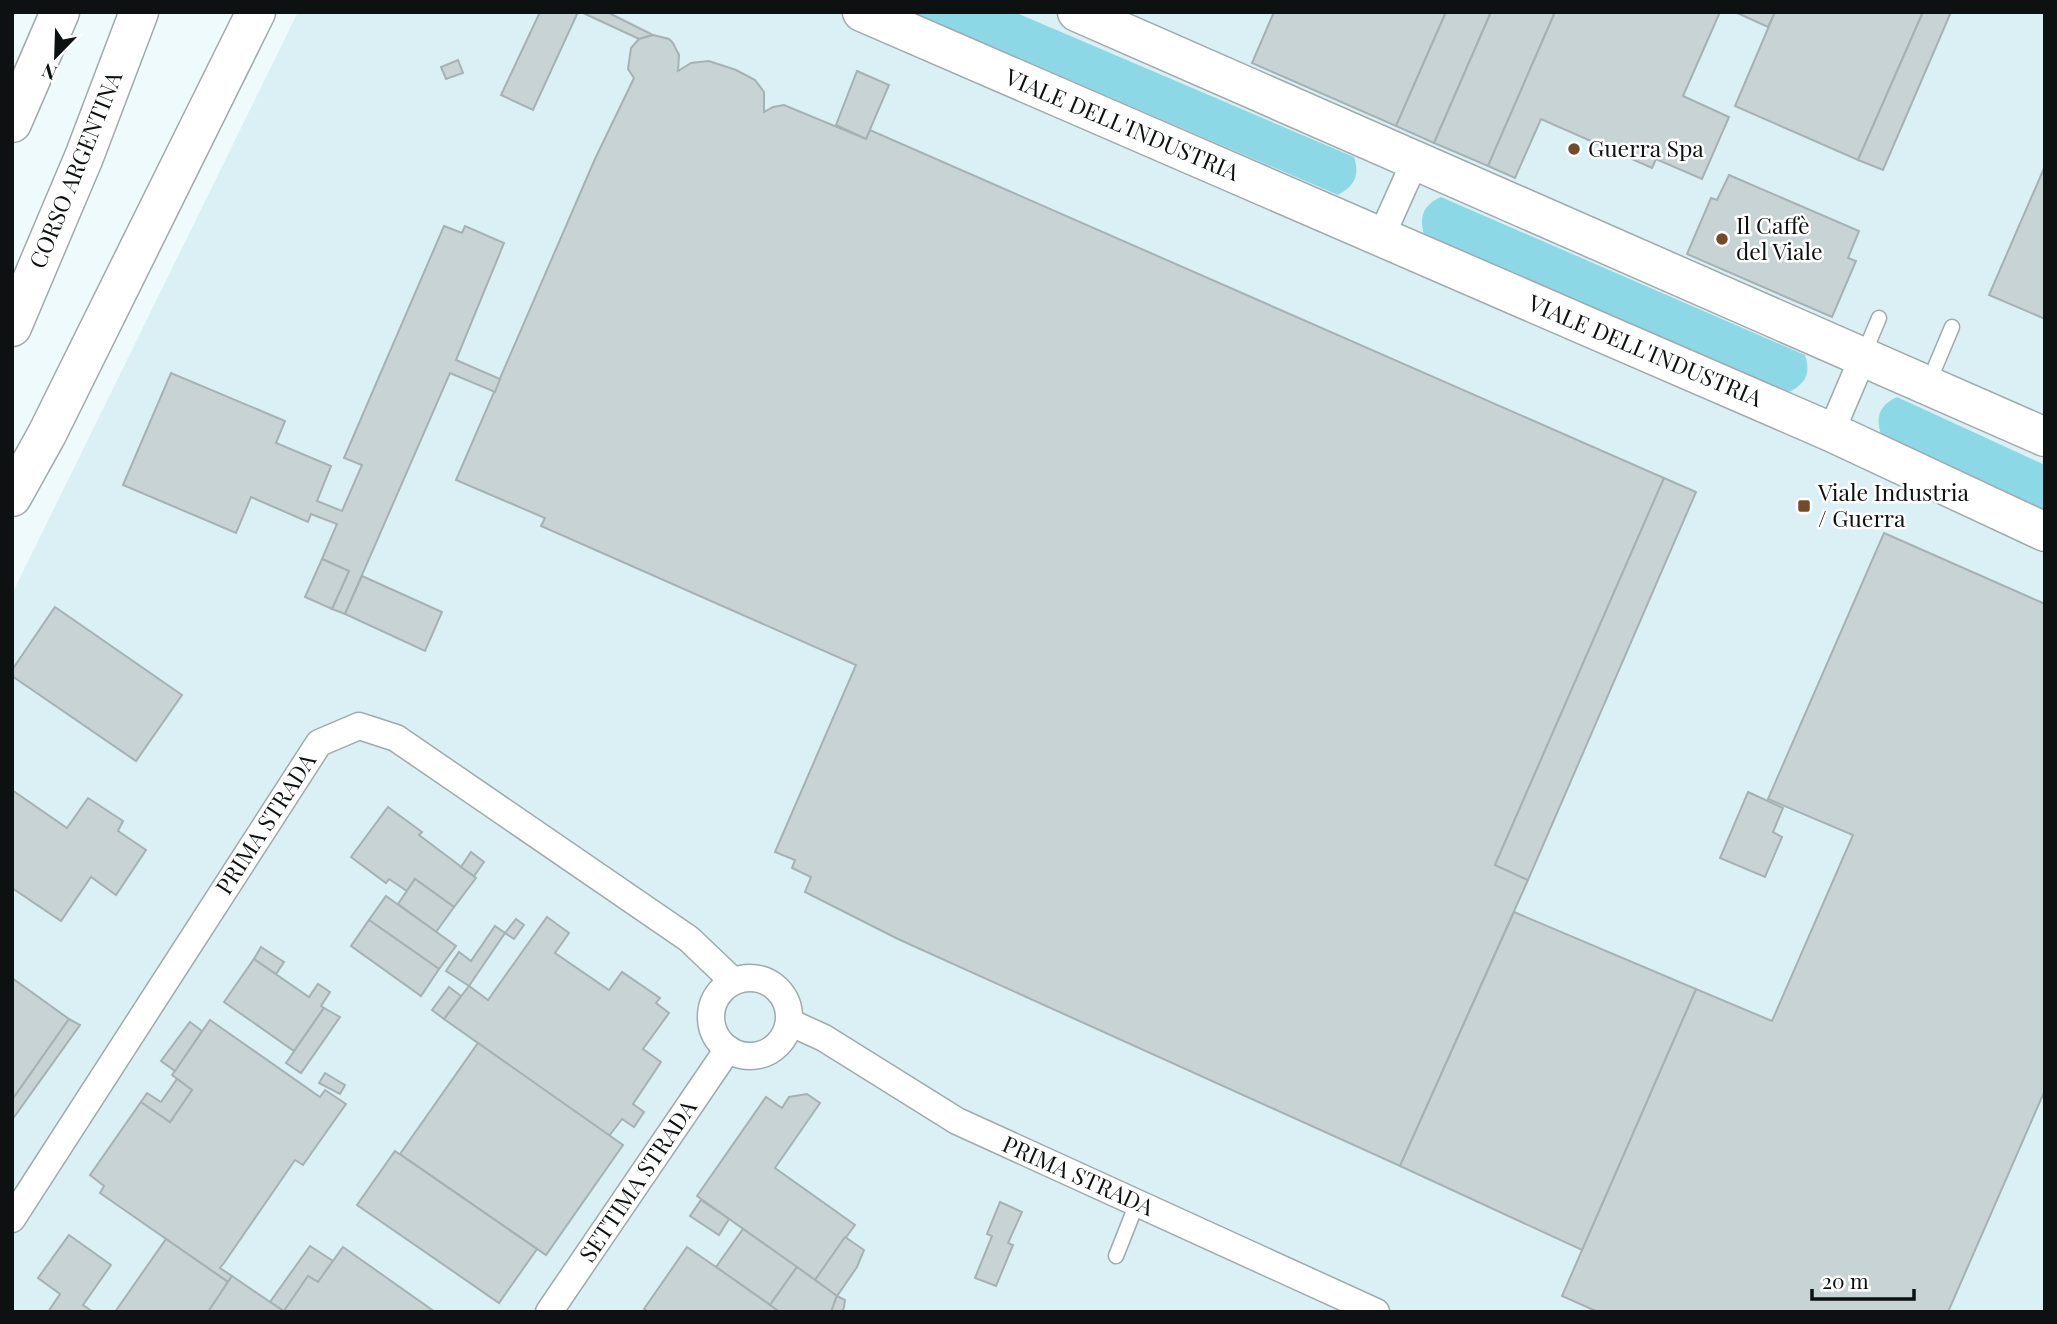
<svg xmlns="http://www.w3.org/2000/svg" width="2057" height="1324" font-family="'Playfair Display',serif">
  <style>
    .built { fill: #dbf0f4 }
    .green { fill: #8cd8e7 }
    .building { fill: #c8d3d5; stroke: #a6b1b3; stroke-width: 2 }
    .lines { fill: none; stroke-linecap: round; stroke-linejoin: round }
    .lane-casing { stroke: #a0aaac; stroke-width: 17 }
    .street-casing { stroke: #a0aaac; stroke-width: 29 }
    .secondary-casing { stroke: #a0aaac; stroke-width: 41 }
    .highway-casing { stroke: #a0aaac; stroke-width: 41 }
    .lane { stroke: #fff; stroke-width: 14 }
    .street { stroke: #fff; stroke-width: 26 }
    .secondary { stroke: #fff; stroke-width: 38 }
    .highway { stroke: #fff; stroke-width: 38 }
    .poi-dot { fill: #724c29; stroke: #fff; stroke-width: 2.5 }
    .labels { text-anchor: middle; stroke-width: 5; stroke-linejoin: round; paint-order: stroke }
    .street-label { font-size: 23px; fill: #0d1112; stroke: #fff }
    .poi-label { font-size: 23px; fill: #0d1112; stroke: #fff; text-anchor: start }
  </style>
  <rect width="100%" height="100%" fill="#effafc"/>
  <!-- built -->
  <path class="built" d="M298,12H2045V1312H12V594Z"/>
  <!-- green -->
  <g class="green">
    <path d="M911,12H1014L1354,157C1360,175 1355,186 1338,195Z"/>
    <path d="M1441,197L1805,355C1811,373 1806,384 1789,392L1424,235C1419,216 1423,205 1441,197Z"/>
    <path d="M1897,397L2045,465V511L1881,434C1875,416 1880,405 1897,397Z"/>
  </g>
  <!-- building -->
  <g class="building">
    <path d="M540,12H578L533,110L501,95Z"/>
    <path d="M581,12H607L653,35L639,39Z"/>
    <path d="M1274,12H1446L1396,126L1252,63Z"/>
    <path d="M1446,12H1491L1434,143L1396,126Z"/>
    <path d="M1491,12H1555L1488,166L1434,143Z"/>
    <path d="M1555,12H1720L1683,96L1729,117L1702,179L1656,159L1652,168L1541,119L1515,178L1488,166Z"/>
    <path d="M1735,12H1775L1768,27Z"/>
    <path d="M1775,12H1923L1858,160L1735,106Z"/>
    <path d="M1923,12H1951L1883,170L1858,160Z"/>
    <path d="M653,35L669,39L673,43L679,55L678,71L691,63L709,61L736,70L755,80L764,92V112L773,107L784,105L866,139L870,130L1664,478L1495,865L1528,880L1400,1166L898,939L805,892L811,877L792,868L795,860L775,852L856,665L541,526L545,518L456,480L595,159L634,78L628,69L631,48L639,39Z"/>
    <path d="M458,60L463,73L446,79L441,67Z"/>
    <path d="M857,71L889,85L866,139L836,125Z"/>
    <path d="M2045,166V319L1989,295Z"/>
    <path d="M1729,175L1859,231L1848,258L1856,261L1832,317L1687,254L1711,198L1717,200Z"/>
    <path d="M444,226L462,233L465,226L504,243L456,360L500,379L495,392L450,373L345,614L332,609L349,571L322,559L337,524L311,514L308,522L251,497L236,533L123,485L171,373L285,421L276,443L331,466L317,501L342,511L362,465L344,458Z"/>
    <path d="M1664,478L1696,492L1528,880L1495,865Z"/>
    <path d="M1884,533L2045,604V1090L1948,1312H1598L1562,1296L1696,989L1772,1021L1853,835L1768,799Z"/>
    <path d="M322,559L349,571L332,609L305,597Z"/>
    <path d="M362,576L442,612L425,651L345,614Z"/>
    <path d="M55,607L182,695L136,761L12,676V670Z"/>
    <path d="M12,790L67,828L88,798L123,821L118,831L146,850L116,895L91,877L61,921L12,888Z"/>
    <path d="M1748,792L1783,808L1773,832L1782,837L1765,877L1720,858Z"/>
    <path d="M388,807L422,832L419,835L476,878L454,907L415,879L407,891L389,879L386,883L351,857Z"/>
    <path d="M471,852L484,862L474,876L461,867Z"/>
    <path d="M415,879L454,907L436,932L398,904Z"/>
    <path d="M386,896L456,946L439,969L369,920Z"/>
    <path d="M1514,912L1696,989L1582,1250L1400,1166Z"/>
    <path d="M547,917L569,933L555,953L609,990L622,972L660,998L656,1003L669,1013L643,1049L661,1062L633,1104L644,1112L634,1127L622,1119L609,1136L444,1019L469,986L488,1000Z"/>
    <path d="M516,919L524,925L514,939L505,933Z"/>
    <path d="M369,920L439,969L421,996L351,946Z"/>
    <path d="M495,926L505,933L469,986L446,971L459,952L471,961Z"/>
    <path d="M261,947L284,962L276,974L254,959Z"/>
    <path d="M254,959L309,997L318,984L330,992L321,1006L324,1008L294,1051L224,1002Z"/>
    <path d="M12,978L69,1019L12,1100Z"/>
    <path d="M449,987L461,996L444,1019L432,1010Z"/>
    <path d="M324,1008L340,1017L301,1073L286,1063Z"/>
    <path d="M69,1019L80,1025L12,1120V1100Z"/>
    <path d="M210,1020L320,1097L325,1090L346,1104L303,1165L295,1160L224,1263L220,1268L232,1276L228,1282L100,1193L104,1186L90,1175L141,1102L170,1122L192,1090L172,1075Z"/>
    <path d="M190,1022L202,1031L175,1071L161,1061Z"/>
    <path d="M478,1043L623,1145L546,1255L400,1154Z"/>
    <path d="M325,1073L345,1085L340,1094L319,1083Z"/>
    <path d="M177,1079L192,1090L170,1122L141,1102L147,1093L161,1102Z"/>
    <path d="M807,1094L820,1103L775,1168L855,1225L815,1280L697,1196L766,1097L782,1108L789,1097Z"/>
    <path d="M395,1151L537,1249L499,1303L357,1205Z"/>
    <path d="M701,1200L729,1219L719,1235L690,1216Z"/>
    <path d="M1000,1202L1022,1212L1008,1243L1013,1245L996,1286L975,1278L992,1236L987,1234Z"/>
    <path d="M743,1229L797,1267L770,1305L716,1267Z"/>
    <path d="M69,1235L111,1265L83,1305L93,1312H48L60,1294L38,1278Z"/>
    <path d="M845,1237L864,1250L857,1267L837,1296L815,1280Z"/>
    <path d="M166,1239L228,1282L208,1312H115Z"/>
    <path d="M310,1246L333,1261L318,1282L308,1276L284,1311L270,1302Z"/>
    <path d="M343,1247L435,1312L284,1311L308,1276L318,1282Z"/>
    <path d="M687,1247L716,1267L780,1312H649L644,1309Z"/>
    <path d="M797,1267L837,1296L831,1312H780L770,1305Z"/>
    <path d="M232,1276L270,1302L285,1312H208Z"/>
    <path d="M837,1296L845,1300L844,1307L842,1312H831Z"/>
  </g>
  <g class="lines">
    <!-- lane casing -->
    <g class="lane-casing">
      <g id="lane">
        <path d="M1863,356L1879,318"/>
        <path d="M1928,384L1952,327"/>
        <path d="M1116,1256L1137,1203"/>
      </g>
    </g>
    <!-- street casing -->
    <g class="street-casing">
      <g id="street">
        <path d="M1381,237L1415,161"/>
        <path d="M1831,432L1863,357"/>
        <circle cx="750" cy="1017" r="39"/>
        <path d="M789,1022L824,1038L957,1121L1376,1312"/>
        <path d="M12,1219L319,743L359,726L396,738L689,939L733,981"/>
        <path d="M549,1312L728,1049"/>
      </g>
    </g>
    <!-- secondary casing -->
    <g class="secondary-casing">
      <g id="secondary">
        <path d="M862,12L1831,432L2045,532"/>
        <path d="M1077,12L2045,437"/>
      </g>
    </g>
    <!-- highway casing -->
    <g class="highway-casing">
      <g id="highway">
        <path d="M12,123L60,12"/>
        <path d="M12,327L84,157L139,12"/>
        <path d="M12,497L47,434L256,12"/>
      </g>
    </g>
    <!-- lane -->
    <use href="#lane" class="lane"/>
    <!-- street -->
    <use href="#street" class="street"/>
    <!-- secondary -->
    <use href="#secondary" class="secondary"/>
    <!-- highway -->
    <use href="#highway" class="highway"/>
  </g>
  <!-- markers -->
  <g class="poi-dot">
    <circle cx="1574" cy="149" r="7"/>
    <circle cx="1722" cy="239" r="7"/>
    <rect x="1797" y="499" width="14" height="14" rx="3.5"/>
  </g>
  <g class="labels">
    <!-- street labels -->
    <g class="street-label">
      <text transform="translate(1122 125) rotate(23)" y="8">VIALE DELL'INDUSTRIA</text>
      <text transform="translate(76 170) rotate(-68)" y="8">CORSO ARGENTINA</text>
      <text transform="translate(1645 351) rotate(23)" y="8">VIALE DELL'INDUSTRIA</text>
      <text transform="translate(266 824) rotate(-57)" y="8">PRIMA STRADA</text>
      <text transform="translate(1078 1176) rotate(24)" y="8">PRIMA STRADA</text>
      <text transform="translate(638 1181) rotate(-56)" y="8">SETTIMA STRADA</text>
    </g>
    <!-- poi labels -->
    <g class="poi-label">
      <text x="1588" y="157">Guerra Spa</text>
      <text x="1736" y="234">Il Caffè<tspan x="1736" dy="26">del Viale</tspan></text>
      <text x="1818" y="501">Viale Industria<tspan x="1818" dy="26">/ Guerra</tspan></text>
    </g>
  </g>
  <!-- border -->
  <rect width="2057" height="1324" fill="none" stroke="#0d1112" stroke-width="28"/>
  <!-- north arrow -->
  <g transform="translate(56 56) rotate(203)" stroke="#ffffff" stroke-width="5" paint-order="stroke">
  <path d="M0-5L12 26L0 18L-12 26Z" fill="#0d1112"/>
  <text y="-10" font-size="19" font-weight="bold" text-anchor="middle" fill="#0d1112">N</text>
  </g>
  <!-- scale -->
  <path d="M1812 1289v10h102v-10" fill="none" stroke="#0d1112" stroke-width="3.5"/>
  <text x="1822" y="1289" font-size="21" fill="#0d1112" stroke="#ffffff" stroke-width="5" paint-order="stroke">20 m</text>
</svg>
